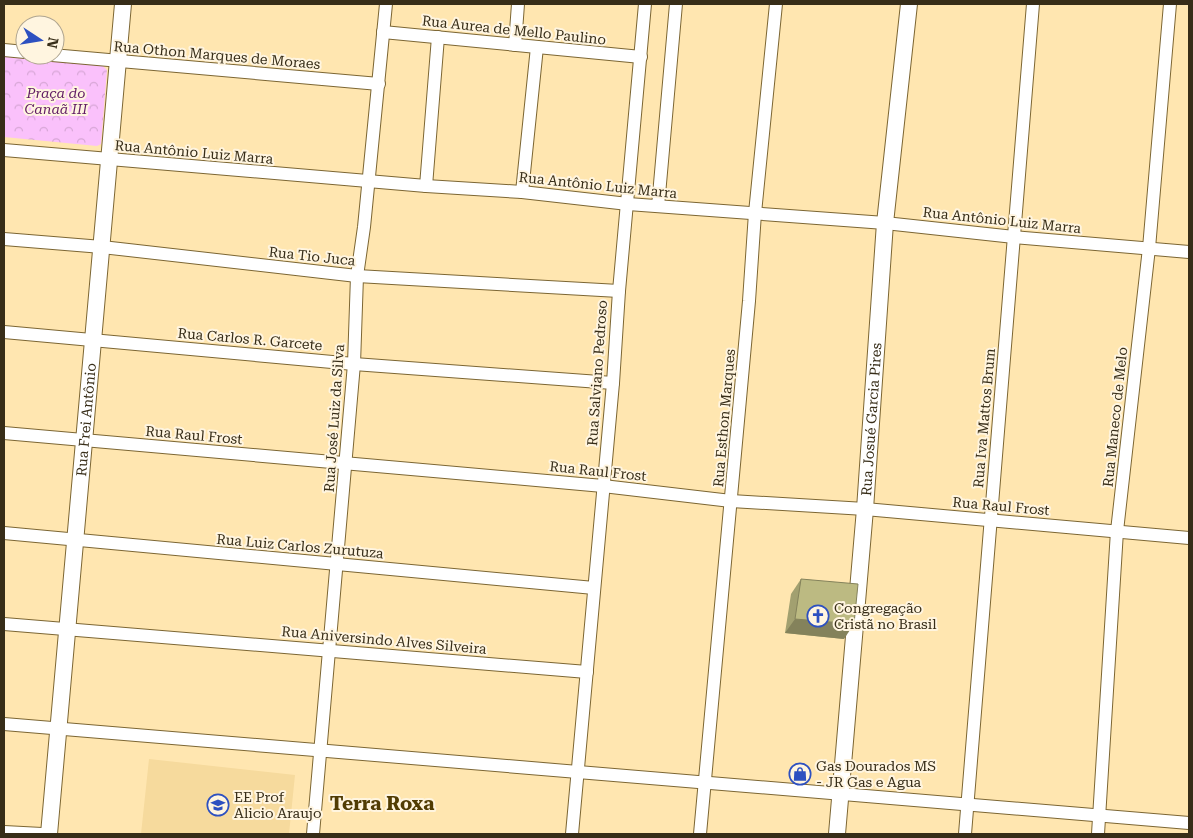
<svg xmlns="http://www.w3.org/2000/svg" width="1193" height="838" font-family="'Roboto Serif',serif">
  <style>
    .built { fill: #f6da9d }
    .forest { fill: url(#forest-crowns) }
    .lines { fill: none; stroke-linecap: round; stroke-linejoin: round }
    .minor-casing { stroke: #7c6633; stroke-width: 14 }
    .tertiary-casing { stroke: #7c6633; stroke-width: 18 }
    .minor { stroke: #fff; stroke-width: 12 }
    .tertiary { stroke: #fff; stroke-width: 16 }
    .wall { fill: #a2a070 }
    .shaded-wall { fill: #84825b }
    .building { fill: #bcba82; stroke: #84825b }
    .labels { text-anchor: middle; stroke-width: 4; stroke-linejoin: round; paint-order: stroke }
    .street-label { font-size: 14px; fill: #372d18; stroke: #fff5e0 }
    .park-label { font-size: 14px; font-style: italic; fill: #611b64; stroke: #fff5e0 }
    .poi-label { font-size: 14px; fill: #372d18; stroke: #fff5e0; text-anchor: start }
    .district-label { font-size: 19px; font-weight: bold; fill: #513c03; stroke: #fff5e0 }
  </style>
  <defs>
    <pattern id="forest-crowns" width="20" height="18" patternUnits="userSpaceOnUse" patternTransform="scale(1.25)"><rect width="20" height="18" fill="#fac1fb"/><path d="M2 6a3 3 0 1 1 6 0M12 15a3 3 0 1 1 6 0" fill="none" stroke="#d7a6d6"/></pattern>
  </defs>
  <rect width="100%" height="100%" fill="#ffe6b0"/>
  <!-- built -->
  <path class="built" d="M149,759L295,775L289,834H141Z"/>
  <!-- forest -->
  <path class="forest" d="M4,54L103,66L107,70L101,144L97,146L4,137Z"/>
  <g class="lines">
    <!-- minor casing -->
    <g class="minor-casing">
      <g id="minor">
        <path d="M383,32L641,57"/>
        <path d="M515,45L518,4"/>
        <path d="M4,50L25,52"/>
        <path d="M52,55L379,84"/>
        <path d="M4,150L426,186L522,192L628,204L885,223L1014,237L1189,252"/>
        <path d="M426,186L438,37"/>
        <path d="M522,192L537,47"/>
        <path d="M658,206L676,4"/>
        <path d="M4,239L102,247L357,276L619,291"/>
        <path d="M4,332L354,364L613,383"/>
        <path d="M4,433L603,486L731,501L865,509L1189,538"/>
        <path d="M4,533L594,588"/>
        <path d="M4,624L587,672"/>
        <path d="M4,724L1189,823"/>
        <path d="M4,832L42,834"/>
        <path d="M313,834L354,364L357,276L364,227L386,4"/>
        <path d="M572,834L613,383L619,291L645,4"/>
        <path d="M700,834L749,301L755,213L776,4"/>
        <path d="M965,834L1033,4"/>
        <path d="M1098,834L1117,531L1149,248L1170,4"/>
      </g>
    </g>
    <!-- tertiary casing -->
    <g class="tertiary-casing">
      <g id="tertiary">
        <path id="s1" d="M49,834L123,4"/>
        <path id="s2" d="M837,834L865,509L885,223L909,4"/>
      </g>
    </g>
    <!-- minor -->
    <use href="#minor" class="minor"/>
    <!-- tertiary -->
    <use href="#tertiary" class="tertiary"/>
  </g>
  <!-- wall -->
  <path class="wall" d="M801,579L844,639L785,633L791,594Z"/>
  <!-- shaded-wall -->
  <path class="shaded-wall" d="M795,619L854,624L844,639L785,633Z"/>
  <!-- building -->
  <path class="building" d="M801,579L858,584L854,624L795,619Z"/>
  <!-- icons -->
  <defs>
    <g id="church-ring" transform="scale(1.125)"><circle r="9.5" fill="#fff5e0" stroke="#2d50c0" stroke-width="1.5"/><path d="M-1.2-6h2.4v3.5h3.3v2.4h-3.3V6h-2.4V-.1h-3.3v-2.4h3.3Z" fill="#2d50c0"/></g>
    <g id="shop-ring" transform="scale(1.125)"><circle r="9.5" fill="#fff5e0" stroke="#2d50c0" stroke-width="1.5"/><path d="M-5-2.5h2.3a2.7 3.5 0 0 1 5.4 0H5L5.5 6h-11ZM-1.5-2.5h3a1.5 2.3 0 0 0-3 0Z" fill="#2d50c0"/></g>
    <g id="school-ring" transform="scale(1.125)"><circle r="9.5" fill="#fff5e0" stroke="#2d50c0" stroke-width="1.5"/><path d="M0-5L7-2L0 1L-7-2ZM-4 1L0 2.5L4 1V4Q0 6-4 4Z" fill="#2d50c0"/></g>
  </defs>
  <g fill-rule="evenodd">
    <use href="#church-ring" x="818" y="616"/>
    <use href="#shop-ring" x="800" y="774"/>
    <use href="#school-ring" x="218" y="805"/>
  </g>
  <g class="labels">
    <!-- street labels -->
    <g class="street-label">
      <text transform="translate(514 30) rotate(6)" y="5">Rua Aurea de Mello Paulino</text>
      <text transform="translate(217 55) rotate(5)" y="5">Rua Othon Marques de Moraes</text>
      <text transform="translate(194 152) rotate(5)" y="5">Rua Antônio Luiz Marra</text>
      <text transform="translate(598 185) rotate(6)" y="5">Rua Antônio Luiz Marra</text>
      <text transform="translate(1002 220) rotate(6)" y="5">Rua Antônio Luiz Marra</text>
      <text transform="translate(312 256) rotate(6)" y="5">Rua Tio Juca</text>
      <text transform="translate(250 339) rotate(5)" y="5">Rua Carlos R. Garcete</text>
      <text transform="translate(597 373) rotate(-86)" y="5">Rua Salviano Pedroso</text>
      <text transform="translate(1115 417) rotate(-84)" y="5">Rua Maneco de Melo</text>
      <text transform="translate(334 418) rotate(-86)" y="5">Rua José Luiz da Silva</text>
      <text transform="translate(724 418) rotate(-85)" y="5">Rua Esthon Marques</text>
      <text transform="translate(984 418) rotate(-85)" y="5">Rua Iva Mattos Brum</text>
      <text dy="5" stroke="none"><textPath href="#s1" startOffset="416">Rua Frei Antônio</textPath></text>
      <text dy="5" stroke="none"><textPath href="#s2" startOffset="416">Rua Josué Garcia Pires</textPath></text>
      <text transform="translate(194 435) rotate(5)" y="5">Rua Raul Frost</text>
      <text transform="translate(598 471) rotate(6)" y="5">Rua Raul Frost</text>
      <text transform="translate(1001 506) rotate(5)" y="5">Rua Raul Frost</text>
      <text transform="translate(300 546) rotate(5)" y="5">Rua Luiz Carlos Zurutuza</text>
      <text transform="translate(384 640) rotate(5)" y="5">Rua Aniversindo Alves Silveira</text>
    </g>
    <!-- park labels -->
    <g class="park-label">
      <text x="56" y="98">Praça do<tspan x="56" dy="16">Canaã III</tspan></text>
    </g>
    <!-- poi labels -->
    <g class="poi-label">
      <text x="834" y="613">Congregação<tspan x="834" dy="16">Cristã no Brasil</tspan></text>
      <text x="816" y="771">Gas Dourados MS<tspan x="816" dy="16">- JR Gas e Agua</tspan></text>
      <text x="234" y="802">EE Prof<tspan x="234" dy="16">Alicio Araujo</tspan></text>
    </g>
    <!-- district labels -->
    <g class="district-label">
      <text x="382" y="810">Terra Roxa</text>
    </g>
  </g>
  <!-- border -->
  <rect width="1193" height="838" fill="none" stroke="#372d18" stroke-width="10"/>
  <!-- north arrow -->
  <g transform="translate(40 40) rotate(102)"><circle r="24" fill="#fff5e0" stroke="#afa590"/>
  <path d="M0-4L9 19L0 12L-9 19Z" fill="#2d50c0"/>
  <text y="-8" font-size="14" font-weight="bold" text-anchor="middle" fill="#372d18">N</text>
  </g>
</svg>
